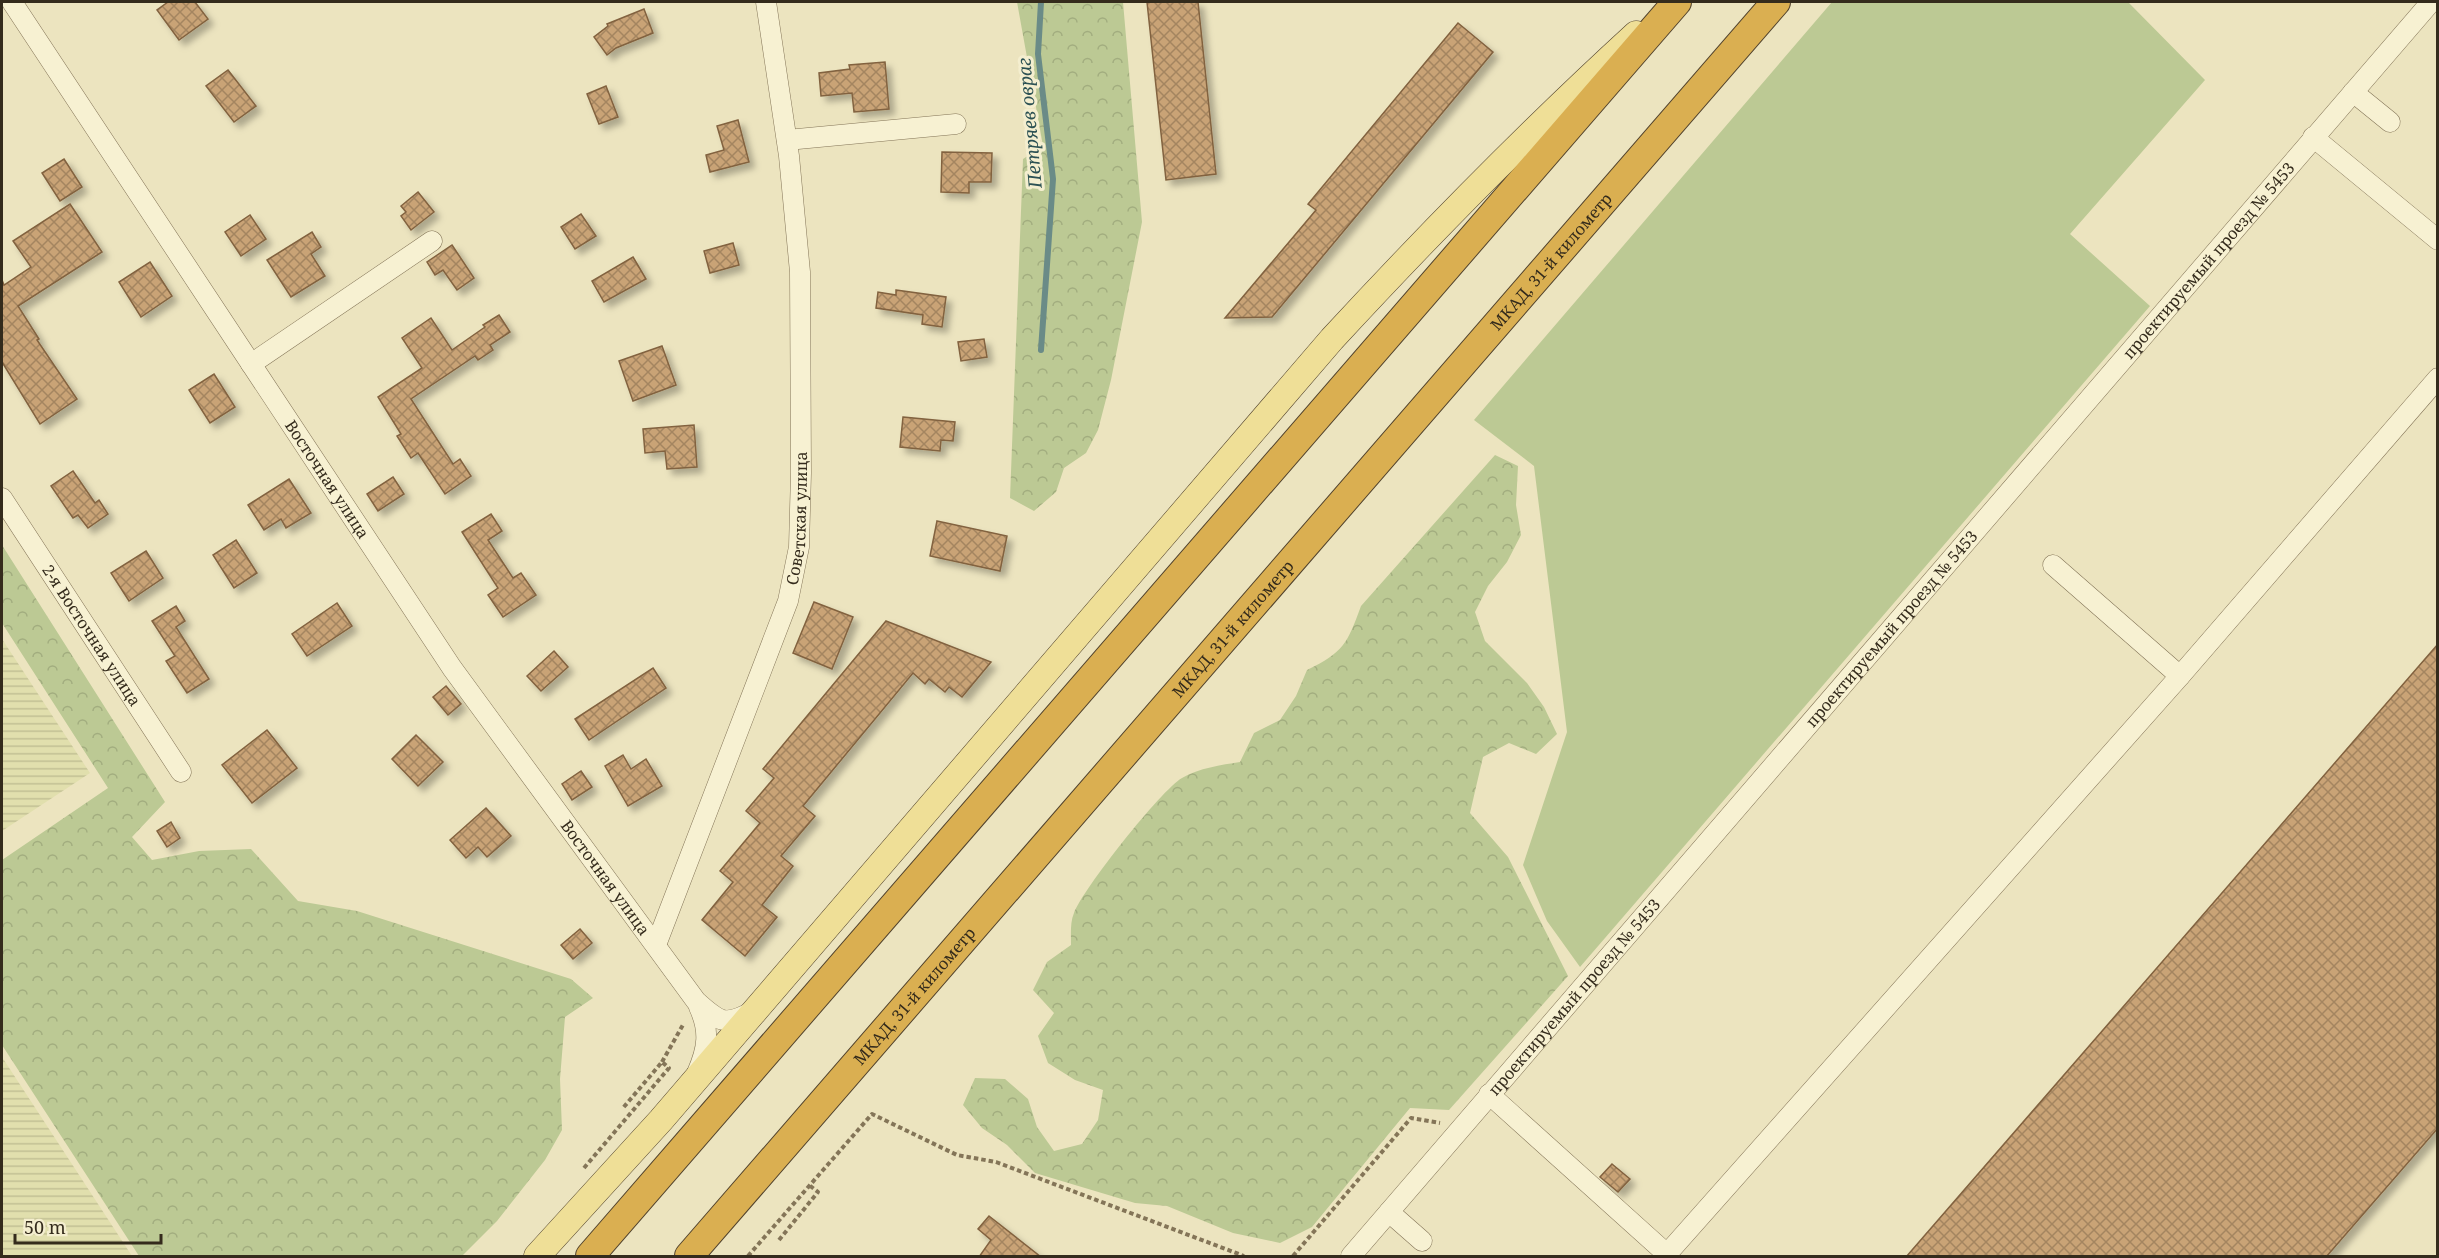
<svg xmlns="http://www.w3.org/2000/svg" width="2439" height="1258" font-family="'Noto Serif',serif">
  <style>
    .farmland { fill: url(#farmland-rules) }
    .grass { fill: #bcc994 }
    .forest { fill: url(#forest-crowns) }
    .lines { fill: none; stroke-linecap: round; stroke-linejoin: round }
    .stream { stroke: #6a8b87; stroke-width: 6 }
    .building { fill: url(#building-cross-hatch); stroke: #82623f; stroke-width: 1.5; filter: url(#shadow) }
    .minor-casing { stroke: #847558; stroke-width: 21 }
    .major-casing { stroke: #52432d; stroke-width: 27 }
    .highway-casing { stroke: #52432d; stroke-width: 30 }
    .path { stroke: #847558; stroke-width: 4; stroke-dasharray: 4.5 3; stroke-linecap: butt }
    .minor { stroke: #f7f1d2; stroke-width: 20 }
    .major { stroke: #efdf97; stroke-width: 26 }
    .highway { stroke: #daaf51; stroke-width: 28 }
    .labels { text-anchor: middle; stroke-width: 6; stroke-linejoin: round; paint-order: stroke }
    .street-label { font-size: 16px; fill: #342b1c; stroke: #f4eecf }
    .water-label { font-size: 18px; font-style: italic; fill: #2c5153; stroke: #f4eecf }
  </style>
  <defs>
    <pattern id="farmland-rules" width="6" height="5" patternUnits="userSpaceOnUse" patternTransform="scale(1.5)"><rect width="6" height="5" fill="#e1dfad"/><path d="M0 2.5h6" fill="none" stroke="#c2c094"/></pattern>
    <pattern id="forest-crowns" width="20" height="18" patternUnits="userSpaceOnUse" patternTransform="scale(1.5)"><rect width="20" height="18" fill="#bcc994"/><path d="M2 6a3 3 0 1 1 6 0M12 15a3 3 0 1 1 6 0" fill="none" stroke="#a2ad7f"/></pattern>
    <pattern id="building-cross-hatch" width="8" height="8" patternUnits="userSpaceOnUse" patternTransform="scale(1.5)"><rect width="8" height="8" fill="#c9a376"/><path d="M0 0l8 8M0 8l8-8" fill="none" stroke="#a48560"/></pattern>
    <filter id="shadow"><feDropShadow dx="5.5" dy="5.5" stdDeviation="3" flood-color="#0004"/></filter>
  </defs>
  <rect width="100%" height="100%" fill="#ece4bf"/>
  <!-- farmland -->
  <g class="farmland">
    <path d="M2,639L90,773L2,831Z"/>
    <path d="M2,1057L132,1256H2Z"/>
  </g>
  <!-- grass -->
  <path class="grass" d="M1832,2H2128L2205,80L2070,234L2150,306L1580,967L1547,921L1523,865L1567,732L1534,466L1474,420Z"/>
  <!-- forest -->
  <g class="forest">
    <path d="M1017,2H1123L1142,222L1111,380L1098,430L1086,453L1064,468L1056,492L1034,511L1010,498L1023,159L1043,146Z"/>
    <path d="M1495,455L1518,466L1516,505L1521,535L1507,562L1488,586L1475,612L1485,641L1527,683L1544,707L1557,734L1536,754L1509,743L1483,757L1470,813L1508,857L1568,976L1449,1110L1410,1108L1312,1227L1280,1243L1233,1233L1167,1206L1135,1203L1035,1173L1007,1145L982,1128L963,1105L975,1078L1005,1079L1028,1099L1037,1127L1054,1151L1082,1144L1098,1120L1103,1090L1075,1080L1048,1063L1038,1036L1054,1013L1033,990L1047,962L1071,945C1071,935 1070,922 1074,913C1083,889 1161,790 1182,778C1199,768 1221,765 1240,762L1254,733L1280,720L1296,696L1307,670C1344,652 1347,644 1361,606Z"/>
    <path d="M2,545L165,802L132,837L152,860L199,851L251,849L298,901L357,911L571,979L593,998L565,1017L560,1079L562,1130L545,1160L497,1221L462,1256H139L2,1045V860L108,788L2,623Z"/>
  </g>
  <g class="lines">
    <!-- stream -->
    <path class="stream" d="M1041,350L1053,179L1038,54L1041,2"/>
  </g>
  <!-- building -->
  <g class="building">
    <path d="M168,2H195L208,19L179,40L157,10Z"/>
    <path d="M1147,2H1198L1216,174L1166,180Z"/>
    <path d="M644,9L653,33L616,48L607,55L594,37L608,26L607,24Z"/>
    <path d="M1458,23L1493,52L1272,317L1225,318L1316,210L1308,204Z"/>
    <path d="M885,62L889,109L854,112L852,93L821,96L819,73L850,69L849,65Z"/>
    <path d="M228,70L256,106L234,122L206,86Z"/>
    <path d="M606,86L618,117L599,124L587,94Z"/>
    <path d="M738,120L749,162L710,172L706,155L724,150L717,126Z"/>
    <path d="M942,152L992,153L991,182H969V193L941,192Z"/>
    <path d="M64,159L82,187L60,201L42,173Z"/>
    <path d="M418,192L434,212L411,230L401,216L406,212L401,206Z"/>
    <path d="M70,204L102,252L18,306L39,339L37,340L77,399L40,424L2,362V280L4,285L31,267L13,241Z"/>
    <path d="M581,214L596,236L575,249L561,227Z"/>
    <path d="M250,215L266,239L241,256L225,232Z"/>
    <path d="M312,232L321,247L311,254L325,276L291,297L267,260Z"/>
    <path d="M733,243L739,265L710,273L704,251Z"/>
    <path d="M452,245L474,278L457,290L443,270L435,275L427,262Z"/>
    <path d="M633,257L646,279L604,302L592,281Z"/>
    <path d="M150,262L172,296L141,317L119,282Z"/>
    <path d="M896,290L946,297L942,327L922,324L923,315L876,308L878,292L896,295Z"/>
    <path d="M499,315L510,332L490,345L493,350L478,360L475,356L411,399L453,464L460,459L471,476L445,494L418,453L411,458L397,436L401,434L378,397L422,368L402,338L431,318L452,350L485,327L483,325Z"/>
    <path d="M984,339L987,357L961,361L958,342Z"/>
    <path d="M662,346L676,385L633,401L619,361Z"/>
    <path d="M214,374L235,407L210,423L189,390Z"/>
    <path d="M903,417L955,422L953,441L941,440L940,451L900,447Z"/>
    <path d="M694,425L697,467L667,469L665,451L645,453L643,429Z"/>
    <path d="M73,471L95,503L99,500L108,514L88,528L78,515L73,518L51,486Z"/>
    <path d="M393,477L404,494L378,511L367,494Z"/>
    <path d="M289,479L311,513L286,528L281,519L264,530L248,505Z"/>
    <path d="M491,514L502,531L488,540L513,578L521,573L536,595L503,617L488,595L498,588L462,532Z"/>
    <path d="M937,521L1007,536L1000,571L930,556Z"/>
    <path d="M236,540L257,573L234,588L213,555Z"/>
    <path d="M146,551L163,578L129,601L111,573Z"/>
    <path d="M814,602L853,617L832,669L793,653Z"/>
    <path d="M337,603L352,626L307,656L292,634Z"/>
    <path d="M176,606L185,621L176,627L209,679L187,693L166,661L175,656L152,621Z"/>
    <path d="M886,621L991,662L962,697L949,687L945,692L929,679L925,684L913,673L803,806L815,816L781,856L793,866L762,905L777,917L745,956L702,920L733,882L720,871L760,823L746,811L774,778L763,769Z"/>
    <path d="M2438,644V1128L2326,1257H1906Z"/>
    <path d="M554,651L568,667L541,691L527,676Z"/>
    <path d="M653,668L666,688L589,740L575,719Z"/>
    <path d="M446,686L461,704L448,715L433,697Z"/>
    <path d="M267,730L297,768L252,803L222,765Z"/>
    <path d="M416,735L443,762L418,786L392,759Z"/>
    <path d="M623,755L631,769L646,759L662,786L628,806L605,766Z"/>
    <path d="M581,771L592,787L572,800L562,784Z"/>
    <path d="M486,808L511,836L487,857L478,847L466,858L450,840Z"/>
    <path d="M171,822L180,838L167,847L157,831Z"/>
    <path d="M580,929L592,943L573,959L561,945Z"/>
    <path d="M1612,1164L1630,1179L1618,1192L1600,1177Z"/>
    <path d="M989,1216L1041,1257H979L991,1240L978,1229Z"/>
  </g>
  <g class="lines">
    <!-- minor casing -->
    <g class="minor-casing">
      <g id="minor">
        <path id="s1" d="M12,2L452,668L696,1001C719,1022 725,1027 753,1011"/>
        <path d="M2353,92L2390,122"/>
        <path d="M2313,137L2438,240"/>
        <path d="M787,140L956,124"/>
        <path d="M251,364L432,241"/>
        <path id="s2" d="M2,498L181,772"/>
        <path d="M2053,565L2180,676"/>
        <path id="s3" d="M656,945L788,601L799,547L801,473L800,272L789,156L766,2"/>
        <path d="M697,1073C708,1048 710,1031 699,1007"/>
        <path d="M1489,1094L1669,1256"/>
        <path d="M1389,1212L1422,1241"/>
        <path d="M1667,1254L2180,676L2438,378"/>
        <path id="s4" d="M1351,1256L2431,2"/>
      </g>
    </g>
    <!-- major casing -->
    <g class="major-casing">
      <path id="major" d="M537,1256L661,1120L1332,339C1430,233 1530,131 1636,34"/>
    </g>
    <!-- highway casing -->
    <g class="highway-casing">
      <g id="highway">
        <path d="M590,1256L1677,2"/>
        <path id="s5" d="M689,1256L1776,2"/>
      </g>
    </g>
    <!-- path -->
    <g class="path">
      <path d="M662,1062L684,1023"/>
      <path d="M584,1168L669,1068L662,1062L623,1108"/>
      <path d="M779,1240L818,1192L809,1185"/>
      <path d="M748,1256L872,1114L957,1155L996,1162L1244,1256"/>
      <path d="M1293,1256L1411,1118L1440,1123"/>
    </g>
    <!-- minor -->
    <use href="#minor" class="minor"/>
    <!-- major -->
    <use href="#major" class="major"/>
    <!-- highway -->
    <use href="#highway" class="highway"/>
  </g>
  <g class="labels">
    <!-- street labels -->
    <g class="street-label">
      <text dy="6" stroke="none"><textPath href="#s4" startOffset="1314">проектируемый проезд № 5453</textPath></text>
      <text dy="6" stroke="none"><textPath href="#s5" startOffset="1316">МКАД, 31-й километр</textPath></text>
      <text dy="6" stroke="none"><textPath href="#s1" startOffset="572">Восточная улица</textPath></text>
      <text dy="6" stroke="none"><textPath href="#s3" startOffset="452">Советская улица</textPath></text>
      <text dy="6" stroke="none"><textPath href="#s4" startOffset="828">проектируемый проезд № 5453</textPath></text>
      <text dy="6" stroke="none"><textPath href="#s5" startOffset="830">МКАД, 31-й километр</textPath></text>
      <text dy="6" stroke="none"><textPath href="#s2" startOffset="164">2-я Восточная улица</textPath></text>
      <text dy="6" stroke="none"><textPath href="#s1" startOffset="1058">Восточная улица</textPath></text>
      <text dy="6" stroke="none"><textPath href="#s5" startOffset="344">МКАД, 31-й километр</textPath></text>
      <text dy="6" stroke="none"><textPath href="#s4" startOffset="342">проектируемый проезд № 5453</textPath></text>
    </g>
    <!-- water labels -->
    <g class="water-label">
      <text transform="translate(1030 123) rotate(-95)" y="6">Петряев овраг</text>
    </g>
  </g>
  <!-- border -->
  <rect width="2439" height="1258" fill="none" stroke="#342b1c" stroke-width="6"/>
  <!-- scale -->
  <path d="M15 1234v9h146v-9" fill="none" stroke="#342b1c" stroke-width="3"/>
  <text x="24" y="1234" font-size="18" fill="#342b1c" stroke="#f4eecf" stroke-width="4.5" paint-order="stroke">50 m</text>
</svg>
